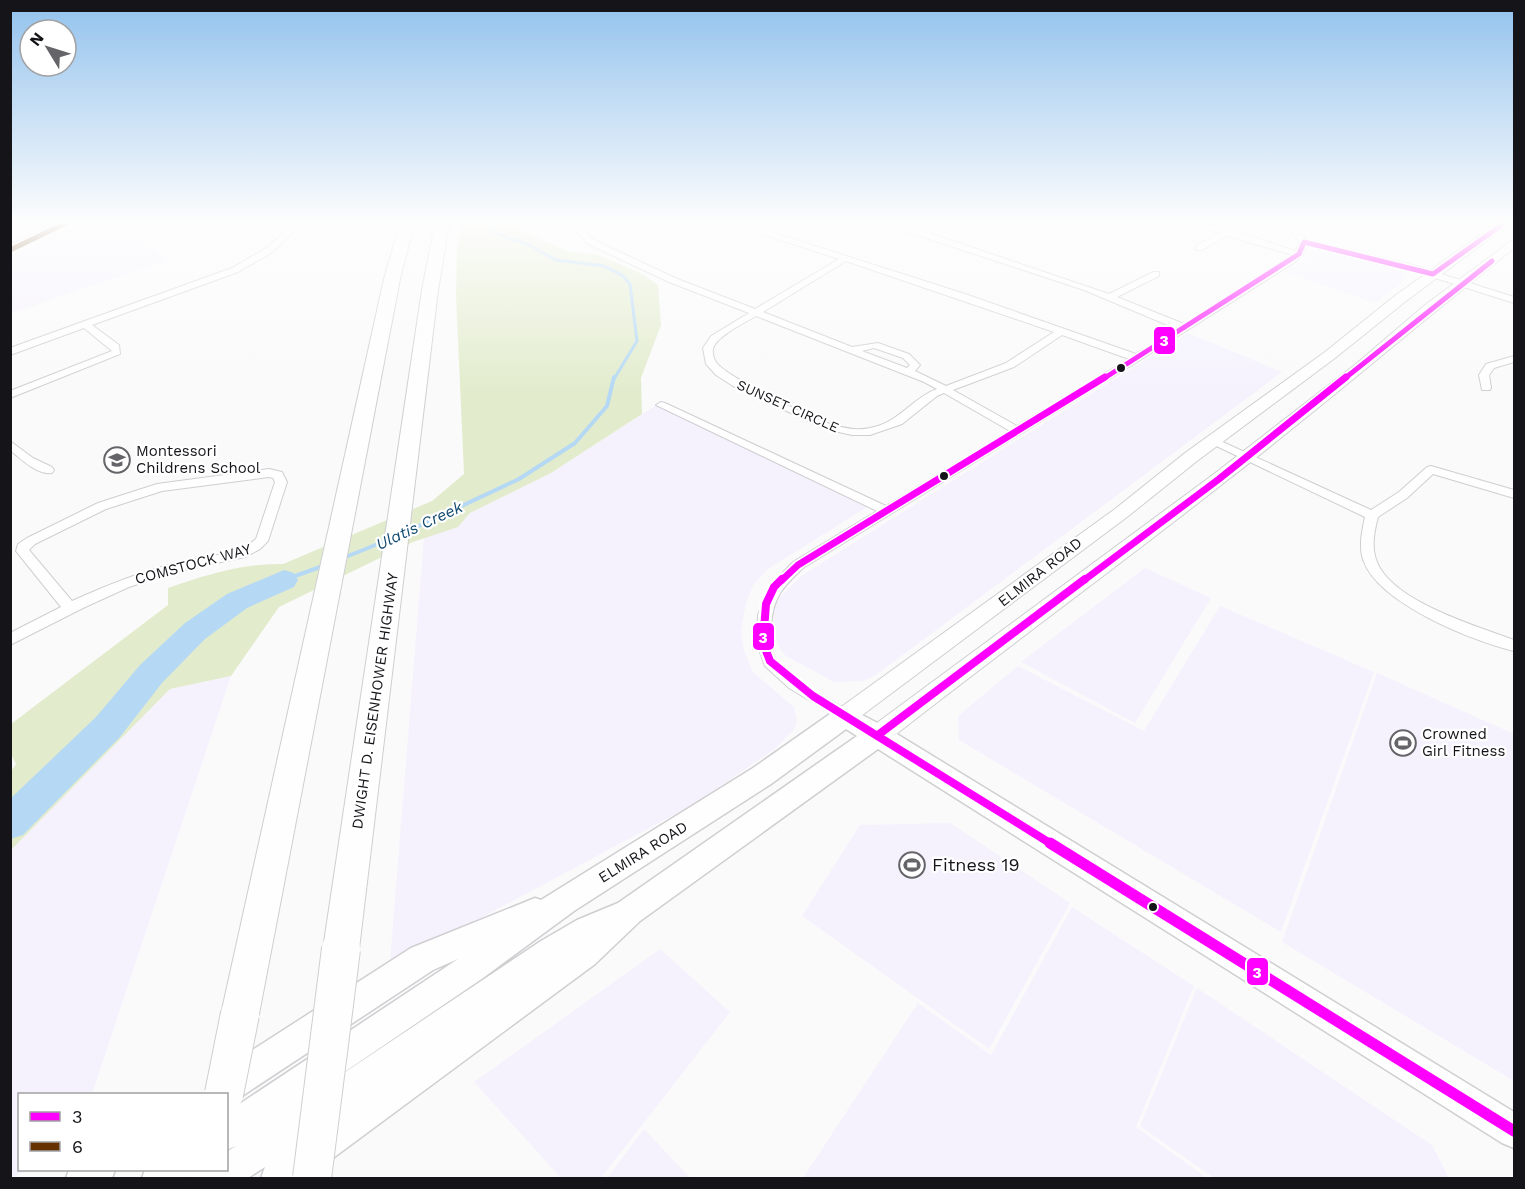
<svg xmlns="http://www.w3.org/2000/svg" width="1525" height="1189" font-family="'Work Sans',sans-serif">
  <style>
    .commercial { fill: #f5f2fd }
    .green { fill: #e2eccd }
    .lines { fill: none; stroke-linecap: round; stroke-linejoin: round }
    .stream-far1 { stroke: #b5d8f5; stroke-width: 3 }
    .stream { stroke: #b5d8f5; stroke-width: 4 }
    .river { fill: #b5d8f5; fill-rule: evenodd }
    .minor-casing { stroke: #cfcfd2; stroke-width: 2 }
    .secondary-casing { stroke: #cfcfd2; stroke-width: 2 }
    .primary-casing { stroke: #cfcfd2; stroke-width: 3 }
    .motorway-casing { stroke: #cfcfd2; stroke-width: 2 }
    .minor { fill: #fefefe; fill-rule: evenodd }
    .secondary { fill: #fefefe; fill-rule: evenodd }
    .primary { fill: #fefefe; fill-rule: evenodd }
    .motorway { fill: #fefefe; fill-rule: evenodd }
    .motorway-bridge-casing { stroke: #cfcfd2; stroke-width: 40; stroke-linecap: butt }
    .motorway-bridge { stroke: #fefefe; stroke-width: 38 }
    .bus-1-far3-casing { stroke: #fff; stroke-width: 8 }
    .bus-1-far2-casing { stroke: #fff; stroke-width: 10 }
    .bus-1-far1-casing { stroke: #fff; stroke-width: 13 }
    .bus-1-casing { stroke: #fff; stroke-width: 16 }
    .bus-2-casing { stroke: #fff; stroke-width: 8 }
    .bus-1-far3 { stroke: #f0f; stroke-width: 5 }
    .bus-1-far2 { stroke: #f0f; stroke-width: 7 }
    .bus-1-far1 { stroke: #f0f; stroke-width: 8 }
    .bus-1 { stroke: #f0f; stroke-width: 11 }
    .bus-2 { stroke: #630; stroke-width: 5 }
    .bus-dot { fill: #151419; stroke: #fff; stroke-width: 2 }
    .labels { text-anchor: middle; stroke-width: 4.5; stroke-linejoin: round; paint-order: stroke }
    .far-street-label { font-size: 14px; fill: #151419; stroke: #fff }
    .poi-label { font-size: 15px; fill: #151419; stroke: #fff; text-anchor: start }
    .street-label { font-size: 15px; fill: #151419; stroke: #fff }
    .water-label { font-size: 16px; font-style: italic; fill: #104970; stroke: #fff }
    .near-poi-label { font-size: 18px; fill: #151419; stroke: #fff; text-anchor: start }
    .line-badge { stroke: #fff; stroke-width: 2 }
    .badge-label { font-size: 16px; text-anchor: middle; font-weight: bold; fill: #fff }
  </style>
  <rect width="100%" height="100%" fill="#fafafb"/>
  <!-- commercial -->
  <g class="commercial">
    <path d="M76,224H137L160,230L140,239L169,260L11,313V257Z"/>
    <path d="M1321,249L1393,267L1405,274L1406,279L1375,303L1285,272L1307,258L1314,250Z"/>
    <path d="M1188,333L1282,372L876,675L863,681L834,682L786,656L780,649L773,628L774,609L779,598L801,576Z"/>
    <path d="M658,404L872,504L768,569L753,585L746,603L741,631L744,651L753,672L794,707L797,722L794,729L776,748L696,803L475,921L389,974L424,537L458,527L470,513L551,473Z"/>
    <path d="M1145,568L1211,598L1135,723L1021,662Z"/>
    <path d="M1220,606L1374,672L1281,932L959,740L958,716L1018,666L1144,731Z"/>
    <path d="M1377,673L1514,734V1081L1282,942Z"/>
    <path d="M231,676L92,1094H20V1170H27L11,1178V850L170,689Z"/>
    <path d="M950,823L1070,903L989,1049L802,916L860,825Z"/>
    <path d="M1072,907L1194,986L1136,1127L1207,1178H803L918,1003L991,1055Z"/>
    <path d="M660,949L730,1012L601,1178H561L474,1082Z"/>
    <path d="M1197,988L1432,1145L1449,1178H1214L1140,1126Z"/>
    <path d="M644,1129L690,1178H607Z"/>
  </g>
  <!-- green -->
  <path class="green" d="M462,224H509V226L570,252L599,255L644,275L658,285L661,325L641,378L642,414L551,473L470,513L458,527L413,542L279,607L231,676L170,689L11,850V771L16,764L11,754V724L168,605V588C205,575 243,563 283,564L432,501L464,474L456,295L457,249Z"/>
  <g class="lines">
    <!-- stream-far1 -->
    <path class="stream-far1" d="M490,224V231L529,245L556,260L604,266L622,275L630,284L637,341L614,379"/>
    <!-- stream -->
    <g class="stream">
      <path d="M404,533L519,479L575,443L607,406L614,377"/>
      <path d="M343,558L388,540"/>
      <path d="M284,580L323,566"/>
    </g>
    <!-- river -->
    <path class="river" d="M284,570L294,573L298,580L294,587L247,608L205,639L162,683L120,737L23,835L10,839V799L96,717L140,665L185,623L227,594Z"/>
    <!-- minor casing -->
    <g class="minor-casing">
      <g id="minor">
        <path d="M293,224H301L274,251L238,272L92,325L119,345L120,354L10,398V391L112,351L84,328L10,355V348L232,268L268,247Z"/>
        <path d="M571,224H579L592,239L675,278L755,309L839,259L737,226L736,224H746L965,294L1136,354L1177,329L1084,290L920,236L878,224H890L922,231L933,224H942L929,233L1109,294L1153,272H1159V276L1117,297L1184,324L1293,255L1226,236L1202,250H1196V246L1219,233L1192,226L1191,224C1220,224 1267,242 1296,251L1300,242L1283,224H1291L1307,240L1416,266L1514,297V303L1410,270L1307,245L1302,256L1295,262L1140,360L803,568C782,588 773,597 771,627C770,637 770,649 775,658C790,680 828,698 850,712L853,716L850,720L845,722L789,688L765,666L757,644L758,615L768,588L793,562L877,511L656,405L661,402L665,403L886,506L1010,431L944,393L937,396L902,424L870,435H852L825,429L733,386L716,375L706,364L703,348L711,336L749,313L669,282L586,243ZM846,261L1054,332L1006,363L946,386L915,371L920,365L909,354L878,343L852,347L763,312ZM756,316L924,382L937,389C912,398 899,423 870,428C858,431 844,428 833,425C814,419 724,376 716,362C714,360 712,352 713,349C715,337 746,322 756,316ZM1062,335L1129,359L1017,426L953,390L1014,367ZM874,348L903,358L910,365L907,368L862,351Z"/>
        <path d="M1514,356V362L1494,368L1489,375L1491,388L1490,390H1482L1479,375L1486,364Z"/>
        <path d="M1214,438L1371,510L1399,492L1427,467L1431,466L1514,490V498L1433,474L1407,498L1378,517C1374,532 1371,548 1377,562C1393,602 1477,626 1514,640V651C1473,641 1380,604 1364,562C1358,548 1362,531 1365,517L1210,443V439Z"/>
        <path d="M10,441L33,458L52,467L54,470L52,473C37,475 21,459 10,450Z"/>
        <path d="M269,469L282,472L287,482L268,541L260,549L245,557L174,572L129,587L83,608L10,645V633L61,607L16,551L18,544L27,538L98,503L157,484ZM269,477L273,478L275,482L256,539C234,557 200,556 172,564C138,573 105,586 72,601L29,550L35,544L106,509L162,491Z"/>
      </g>
    </g>
    <!-- secondary casing -->
    <g class="secondary-casing">
      <g id="secondary">
        <path d="M56,224H70L10,253V245Z"/>
        <path d="M1496,224H1509L1406,301L1335,358L1197,461L1127,517L853,722L845,725L837,722L834,716L837,710L1115,509L1185,453L1325,352L1396,295Z"/>
        <path d="M1514,239V248C1417,325 1323,406 1225,482C1113,570 998,654 886,742L878,744L870,742L867,735L870,728L1214,474L1356,364L1425,305Z"/>
      </g>
    </g>
    <!-- primary casing -->
    <g class="primary-casing">
      <g id="primary">
        <path d="M845,706L887,728L1514,1112V1148L1502,1143L878,749L640,921L595,964L306,1178H261L265,1167L248,1178H202L205,1170H226V1152L236,1146L226,1150V1113L458,959L433,970L236,1100L226,1103V1094H210L208,1088L212,1076L411,948L535,898L541,900L753,768L837,709ZM846,729L857,736L618,903L577,920L541,941L287,1111L483,978L574,911L771,784Z"/>
        <path d="M69,1170H115L112,1178H66Z"/>
        <path d="M145,1170H189L186,1178H142Z"/>
      </g>
    </g>
    <!-- motorway casing -->
    <g class="motorway-casing">
      <g id="motorway">
        <path d="M400,224H414L400,279L259,1014L253,1027L240,1033L227,1027L221,1014L384,279Z"/>
        <path d="M435,224H449L438,290L359,949L354,962L341,967L328,962L323,949L422,290Z"/>
        <path d="M226,1161L230,1170L228,1178H186L188,1170H226Z"/>
      </g>
    </g>
    <!-- minor -->
    <use href="#minor" class="minor"/>
    <!-- secondary -->
    <use href="#secondary" class="secondary"/>
    <!-- primary -->
    <use href="#primary" class="primary"/>
    <!-- motorway -->
    <use href="#motorway" class="motorway"/>
    <!-- motorway-bridge casing -->
    <g class="motorway-bridge-casing">
      <g id="motorway-bridge">
        <path d="M224,1094L240,1014"/>
        <path d="M312,1178L341,949"/>
      </g>
    </g>
    <!-- motorway-bridge -->
    <use href="#motorway-bridge" class="motorway-bridge"/>
    <!-- bus-1-far3 casing -->
    <g class="bus-1-far3-casing">
      <g id="bus-1-far3">
        <path d="M1103,379L1299,254L1304,242L1433,274L1503,224"/>
        <path d="M1344,379L1492,261"/>
      </g>
    </g>
    <!-- bus-1-far2 casing -->
    <g class="bus-1-far2-casing">
      <g id="bus-1-far2">
        <path d="M781,581L798,565L1105,377"/>
        <path d="M1083,581L1219,479L1346,377"/>
      </g>
    </g>
    <!-- bus-1-far1 casing -->
    <g class="bus-1-far1-casing">
      <g id="bus-1-far1">
        <path d="M782,579L774,587L766,604L763,643L770,661L813,696L1053,845"/>
        <path d="M878,735L1085,579"/>
      </g>
    </g>
    <!-- bus-1 casing -->
    <g class="bus-1-casing">
      <path id="bus-1" d="M1050,843L1514,1131"/>
    </g>
    <!-- bus-2 casing -->
    <g class="bus-2-casing">
      <path id="bus-2" d="M10,250L64,224"/>
    </g>
    <!-- bus-1-far3 -->
    <use href="#bus-1-far3" class="bus-1-far3"/>
    <!-- bus-1-far2 -->
    <use href="#bus-1-far2" class="bus-1-far2"/>
    <!-- bus-1-far1 -->
    <use href="#bus-1-far1" class="bus-1-far1"/>
    <!-- bus-1 -->
    <use href="#bus-1" class="bus-1"/>
    <!-- bus-2 -->
    <use href="#bus-2" class="bus-2"/>
  </g>
  <!-- sky -->
  <linearGradient id="sky" x2="0" y2="1"><stop stop-color="#93c2ed"/><stop offset="0.57" stop-color="#fdfdfd"/><stop offset="1" stop-color="#fdfdfd" stop-opacity="0"/></linearGradient>
  <rect width="1525" height="390" fill="url(#sky)"/>
  <!-- icons -->
  <defs>
    <g id="school-ring" transform="scale(1.35)"><circle r="9.5" fill="#fff" stroke="#656468" stroke-width="1.5"/><path d="M0-5L7-2L0 1L-7-2ZM-4 1L0 2.5L4 1V4Q0 6-4 4Z" fill="#656468"/></g>
    <g id="stadium-ring" transform="scale(1.35)"><circle r="9.5" fill="#fff" stroke="#656468" stroke-width="1.5"/><path d="M0-5a6.5 5 0 1 0 0 10a6.5 5 0 1 0 0-10ZM-3.5-1.8h7v3.6h-7Z" fill="#656468"/></g>
  </defs>
  <g fill-rule="evenodd">
    <use href="#school-ring" x="117" y="460"/>
    <use href="#stadium-ring" x="1403" y="743"/>
    <use href="#stadium-ring" x="912" y="865"/>
  </g>
  <!-- markers -->
  <g class="bus-dot">
    <circle cx="1121" cy="368" r="5"/>
    <circle cx="944" cy="476" r="5"/>
    <circle cx="1153" cy="907" r="5"/>
  </g>
  <g class="labels">
    <!-- far-street labels -->
    <g class="far-street-label">
      <text transform="translate(788 406) rotate(24)" y="5">SUNSET CIRCLE</text>
    </g>
    <!-- poi labels -->
    <g class="poi-label">
      <text x="136" y="456">Montessori<tspan x="136" dy="17">Childrens School</tspan></text>
      <text x="1422" y="739">Crowned<tspan x="1422" dy="17">Girl Fitness</tspan></text>
    </g>
    <!-- street labels -->
    <g class="street-label">
      <text transform="translate(193 564) rotate(-15)" y="5">COMSTOCK WAY</text>
      <text transform="translate(1040 572) rotate(-38)" y="5">ELMIRA ROAD</text>
      <text transform="translate(375 701) rotate(-82)" y="5">DWIGHT D. EISENHOWER HIGHWAY</text>
      <text transform="translate(643 852) rotate(-32)" y="5">ELMIRA ROAD</text>
    </g>
    <!-- water labels -->
    <g class="water-label">
      <text transform="translate(419 525) rotate(-25)" y="6">Ulatis Creek</text>
    </g>
    <!-- near-poi labels -->
    <g class="near-poi-label">
      <text x="932" y="871">Fitness 19</text>
    </g>
  </g>
  <g class="line-badge">
    <rect x="1153" y="326" width="23" height="29" rx="6" fill="#f0f"/>
    <rect x="752" y="622" width="23" height="29" rx="6" fill="#f0f"/>
    <rect x="1246" y="957" width="23" height="29" rx="6" fill="#f0f"/>
  </g>
  <g class="badge-label">
    <text x="1164" y="346">3</text>
    <text x="763" y="643">3</text>
    <text x="1257" y="978">3</text>
  </g>
  <!-- border -->
  <rect width="1525" height="1189" fill="none" stroke="#151419" stroke-width="24"/>
  <!-- legend -->
  <rect x="18" y="1093" width="210" height="78" fill="#ffffff" stroke="#a1a1a3" stroke-width="1.5"/>
  <rect x="30" y="1112" width="30" height="9" fill="#ff00ff" stroke="#a1a1a3" stroke-width="1.5"/>
  <text x="72" y="1123" font-size="18" fill="#151419">3</text>
  <rect x="30" y="1142" width="30" height="9" fill="#663300" stroke="#a1a1a3" stroke-width="1.5"/>
  <text x="72" y="1153" font-size="18" fill="#151419">6</text>
  <!-- north arrow -->
  <g transform="translate(48 48) rotate(308)"><circle r="28" fill="#ffffff" stroke="#a1a1a3" stroke-width="1.5"/>
  <path d="M0-4.5L10 22L0 15L-10 22Z" fill="#656468"/>
  <text y="-9" font-size="16" font-weight="bold" text-anchor="middle" fill="#151419">N</text>
  </g>
</svg>
